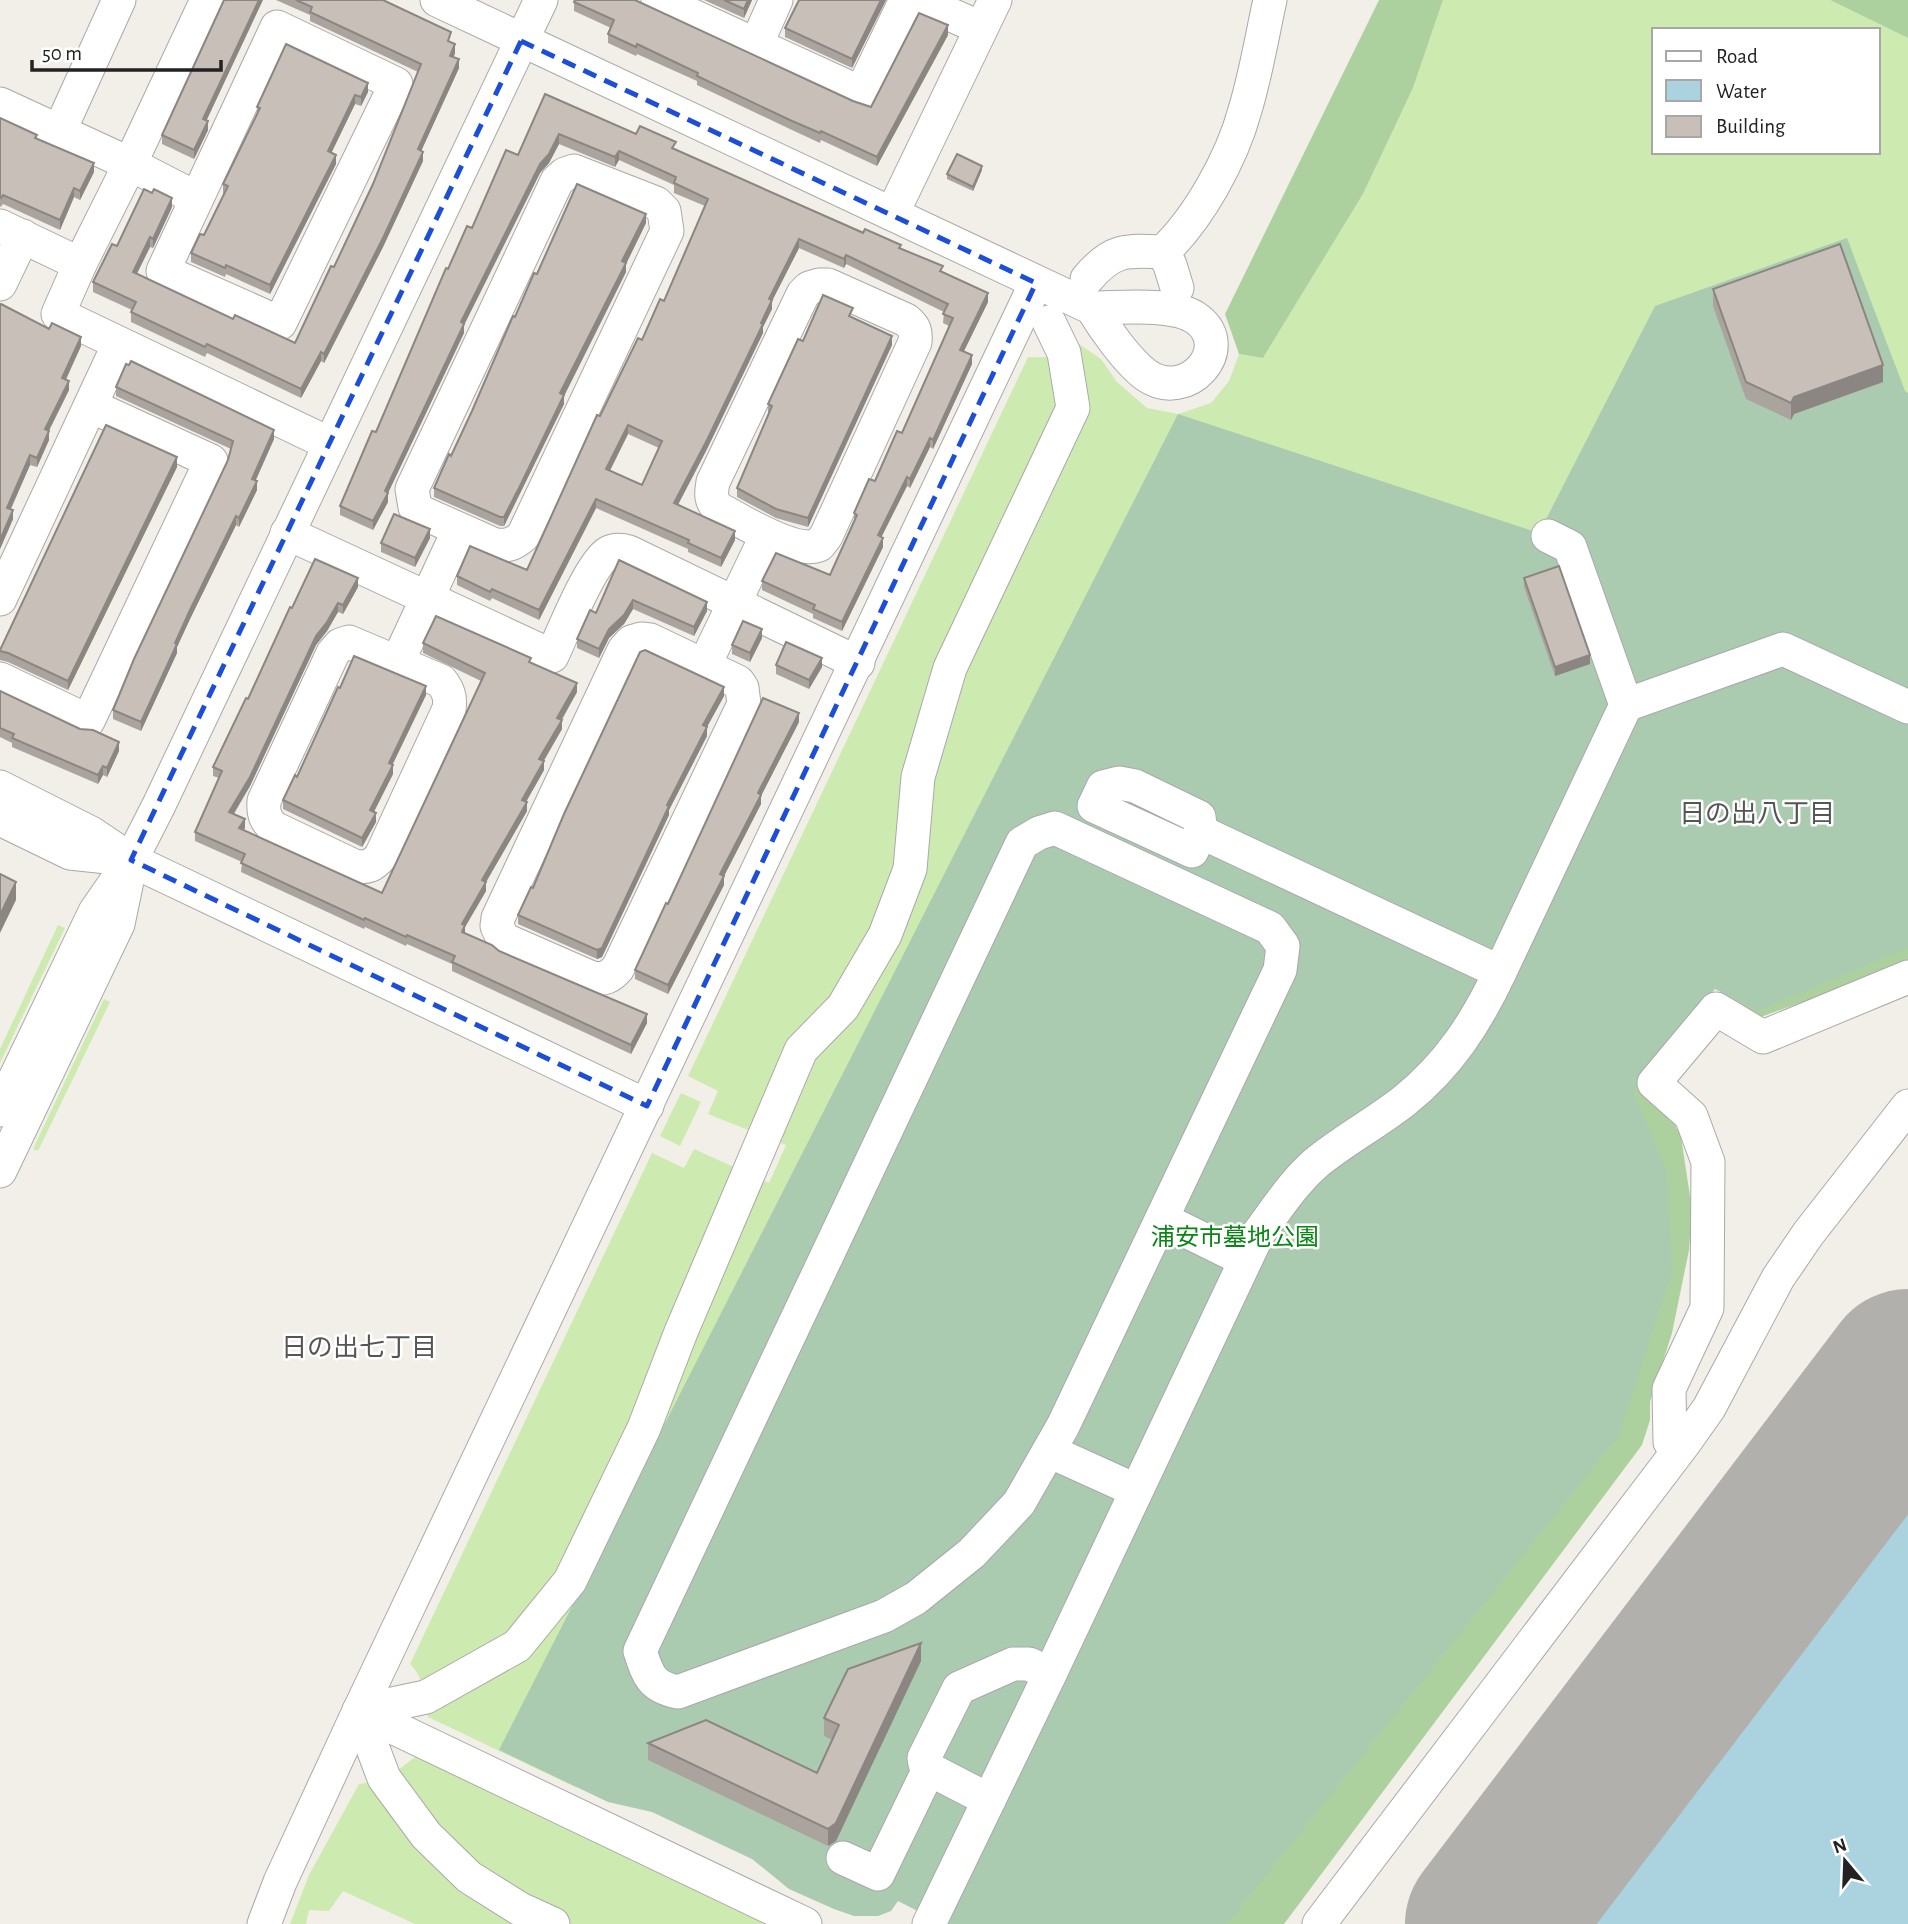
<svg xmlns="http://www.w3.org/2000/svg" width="1908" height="1924" font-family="'Alegreya Sans','Noto Sans JP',sans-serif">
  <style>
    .grass { fill: #cdebb0; fill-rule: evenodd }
    .forest { fill: #add19e }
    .cemetery { fill: #aacbaf }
    .water { fill: #aad3df }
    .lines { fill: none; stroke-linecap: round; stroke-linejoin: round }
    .runway { stroke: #b1b0ac; stroke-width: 170 }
    .minor-casing { stroke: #a9a9a9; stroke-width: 35 }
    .minor { stroke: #fff; stroke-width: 33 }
    .wall { fill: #aba49e; fill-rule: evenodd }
    .shaded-wall { fill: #8b8681 }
    .building { fill: #c7bfb8; stroke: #8b8681; stroke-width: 2; fill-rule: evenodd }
    .marked { fill: none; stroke: #1d4ed8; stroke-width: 5; stroke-dasharray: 14 9; stroke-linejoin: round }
    .labels { text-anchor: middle; stroke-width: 5; stroke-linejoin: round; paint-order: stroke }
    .park-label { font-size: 24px; fill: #0c8416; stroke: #fff }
    .neighbourhood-label { font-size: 26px; fill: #555; stroke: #fff }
  </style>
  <rect width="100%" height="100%" fill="#f2efe9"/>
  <!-- grass -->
  <g class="grass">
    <path d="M1443,0H1830L1908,38V393L1905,392L1535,542L559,1749L577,1788L428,1717C426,1699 424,1677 410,1664L652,1153L684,1168L694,1149L769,1183L786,1145L708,1114L718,1091L688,1076L1028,357C1050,358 1060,357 1076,342L1101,359L1117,382L1147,408L1178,414L1211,403L1229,381L1239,354L1263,358L1363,194L1413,88ZM1654,30H1878V152H1654Z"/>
    <path d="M58,925L65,928L0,1063V1049Z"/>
    <path d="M104,999L110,1002L38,1151L33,1149Z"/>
    <path d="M681,1093L701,1102L680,1146L660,1136Z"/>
    <path d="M416,1756L775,1924H415L343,1891L329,1911L309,1910L306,1924H290L309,1875L359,1784C385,1781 396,1772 416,1756Z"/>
  </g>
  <!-- forest -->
  <g class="forest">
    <path d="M1379,0H1443L1413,88L1363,194L1263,358L1239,354L1225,314Z"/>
    <path d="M1830,0H1908V38Z"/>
    <path d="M1908,868V964L1758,1018L1721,993L1805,973Z"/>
    <path d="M1598,1037L1669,1113L1681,1137L1692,1209L1689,1250L1672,1333L1650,1402V1420L1642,1445L1284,1924H1211Z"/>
  </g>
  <!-- cemetery -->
  <path class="cemetery" d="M1847,238L1905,391L1908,393V948L1757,1011L1715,989L1633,1091L1667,1172L1672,1271L1619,1435L1227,1924H943L898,1901L891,1911L878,1916H854L834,1909L789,1889L752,1859L652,1812L608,1802L499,1750L1178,414L1539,533L1655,306Z"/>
  <!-- water -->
  <path class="water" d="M1908,1424V1924H1527Z"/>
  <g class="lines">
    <!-- runway -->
    <path class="runway" d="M1490,1924L1908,1374"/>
    <!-- minor casing -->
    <g class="minor-casing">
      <g id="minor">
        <path d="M207,0L130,164L80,264L58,314L330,444"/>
        <path d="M437,0L1092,308C1120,308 1175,302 1197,319C1236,348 1187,404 1146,375C1128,362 1104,328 1092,308"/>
        <path d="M658,0L861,93L906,0"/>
        <path d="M917,0L981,28"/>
        <path d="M277,27L396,84L280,323L163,271Z"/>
        <path d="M756,45L776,0"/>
        <path d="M0,104L130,164L196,198"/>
        <path d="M59,132L119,0"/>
        <path d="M574,171L656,203L664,211L667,231L523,536C514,544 508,546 495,545L423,513L415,507L412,489L557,181L565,174Z"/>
        <path d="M892,214L995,0"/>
        <path d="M0,226L80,264"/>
        <path d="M1163,252L1170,265L1177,288"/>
        <path d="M1087,279C1112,249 1126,250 1163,252C1199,218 1232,158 1245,110C1256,74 1262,36 1270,0"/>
        <path d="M0,284L23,236"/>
        <path d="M819,285H828L906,320C915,327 916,332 915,342L826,536L819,545C794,555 742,521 719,509C710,501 711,493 713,482L803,294L809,288Z"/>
        <path d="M287,533L552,656C562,635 590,564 608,553C615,549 622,550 629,552L858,663"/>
        <path d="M1548,536L1570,547L1626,705"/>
        <path d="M0,599L119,344"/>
        <path d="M641,639L650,640L738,682L742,688L744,704L618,968C610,977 604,980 592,978L503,939L497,926L498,918L624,650L631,642Z"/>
        <path d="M349,642L441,681C448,690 451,697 449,709L381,856C373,866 367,868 354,866L274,828C265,820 263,813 264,801L333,653L340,645Z"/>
        <path d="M398,661L459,530"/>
        <path d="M704,666L767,535"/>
        <path d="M0,679L88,721L211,461L91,406"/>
        <path d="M1119,783L1135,786L1199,817L1201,832L1192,851L1094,806L1103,787Z"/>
        <path d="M0,787L91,833L131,860L647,1106"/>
        <path d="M0,819L70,853L126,859"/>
        <path d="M1055,828L1270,928L1283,946L1280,970L1063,1426L1019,1503L972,1553L916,1598L884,1616L678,1692C651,1687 648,1675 640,1651L1022,843L1039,833Z"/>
        <path d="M1500,972L1626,705L1783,649L1908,707"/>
        <path d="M0,1110L95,912L131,860L159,805L541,0"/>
        <path d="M0,1171L118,924L128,876"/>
        <path d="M1162,1219L1245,1260"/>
        <path d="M1670,1442L1669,1389L1707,1308L1708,1162L1691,1116L1654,1083L1716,1009L1763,1037L1908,977"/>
        <path d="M1049,1451L1135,1490"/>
        <path d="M359,1711L426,1697L517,1646L570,1581L644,1428L681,1332L801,1050L843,1007L885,935L910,869L918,777L950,668L1073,408L1064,353L1049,322"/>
        <path d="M359,1711L805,1924"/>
        <path d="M359,1711L384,1778L426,1835L469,1877L520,1909L553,1924"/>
        <path d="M989,1800L929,1769L925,1764L924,1758L959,1688L1013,1664H1029L1050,1674"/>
        <path d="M843,1858L878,1874L929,1769"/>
        <path d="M264,1924L280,1882L359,1711L1036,283"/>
        <path d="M929,1924L1050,1674L1258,1234C1276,1210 1293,1183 1316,1163C1344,1140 1376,1123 1404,1101C1448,1066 1476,1023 1500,972L1201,832"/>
        <path d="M1319,1924L1685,1442L1709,1408L1778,1278L1808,1234L1908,1106"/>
      </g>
    </g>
    <!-- minor -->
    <use href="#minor" class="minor"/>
  </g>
  <!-- wall -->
  <g class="wall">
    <path d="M276,0H383L451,42L455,53L454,57L459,68L421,151L423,161L383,247L324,363L321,361L301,398L207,353L205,357L131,322V312L132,310L93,292V282L117,246L172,207L153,248L150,247L137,274L233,319L295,343L334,267L373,184L418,72L310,21V15Z"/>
    <path d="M704,0H752L744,18Z"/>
    <path d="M886,0L852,68L785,37V28Z"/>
    <path d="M574,2L871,107L948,35L877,166L821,140L820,143L792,130L697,85V81L637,54L636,56L608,43V34L611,28L574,11Z"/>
    <path d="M368,92L361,106L355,104L331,153L336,164L270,294L226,274L225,277L191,262V253L204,235L224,194L223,193V184L257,114V107Z"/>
    <path d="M545,94L636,134L676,150L901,248L943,273L988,302L964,351L972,364L933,449L930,447L910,488L907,486L881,537L883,547L842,631L813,618V614L762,590V581L830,575L854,522V513L875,481L902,433L949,326L943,323L944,312L846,264L844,268L799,248L772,301V309L763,327V333L707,449L678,505L735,540L721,567L688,552V549L596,508L539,620L492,598L490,601L457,585V576L527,570L600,416L664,301L705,206L674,193V185L619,160L615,167L559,144L549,163L540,173L464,325V333L388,493V502L373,530L340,515V506L376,432L448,269L472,228L518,155ZM628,434L659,448L642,485L610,471Z"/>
    <path d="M0,118L94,172L80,200L74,197L60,230L3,204L1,207L0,206Z"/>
    <path d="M208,130L194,159L162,144V135Z"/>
    <path d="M982,170L973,191L947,179V174Z"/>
    <path d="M646,223L626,264V272L564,396V404L504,526H500L434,497V488L451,456L537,274Z"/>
    <path d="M1713,289L1883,382L1794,414L1791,420L1746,399L1713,306Z"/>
    <path d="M0,306L81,346L66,380L69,390L49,431V440L37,467L30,465L11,509L13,519L0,549Z"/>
    <path d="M853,318L892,345L808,527L776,518L737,497V488L769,413H768V404L803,341Z"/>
    <path d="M116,387L274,439L256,480L257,490L239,527L236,525L190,619L177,647V653L141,731L113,719V710L228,460L231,449L116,396Z"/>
    <path d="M177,467L68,690L8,662L0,660V650Z"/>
    <path d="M430,538L415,567L381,552V543Z"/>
    <path d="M619,560L707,611L694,636L633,609L624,624L609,638L599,658L577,648V639L596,613Z"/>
    <path d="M1524,578L1590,664L1555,676L1524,587Z"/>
    <path d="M358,587L343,614L338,612L327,631L316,645L250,786L234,814L245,828L243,830L382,893L481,681L423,653V643L531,663L577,692L562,720V729L544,761V770L526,802L527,811L486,882V891L465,927V933L499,951L647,1023L631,1054L452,971V964L407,944L406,946L365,927L364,929L241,872L242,862L195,841V832L219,778L213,776V767L248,699L292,608Z"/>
    <path d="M762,638L750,662L732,654V645Z"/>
    <path d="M776,665L822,667L809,689L776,674Z"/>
    <path d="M340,688L426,695L392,765L393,774L374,812L376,822L362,847L283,809V800L297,777Z"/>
    <path d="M0,691L119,751L107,777L103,775L98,784L12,747V743L0,737Z"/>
    <path d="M724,696L707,727V736L669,810V815L602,957L597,959L518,924V915L533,888Z"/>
    <path d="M799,722L761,795V804L724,876V885L668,994L635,979V970L668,904Z"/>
    <path d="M921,1661L836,1841L828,1846L648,1760V1743L817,1773L832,1740L824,1736V1718Z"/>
  </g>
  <!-- shaded-wall -->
  <g class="shaded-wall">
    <path d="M259,0H263L203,128V119Z"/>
    <path d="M748,0H752L744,18V9Z"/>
    <path d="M881,0H886L852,68V59Z"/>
    <path d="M948,25V35L877,166V157Z"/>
    <path d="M455,44V53L450,65V56Z"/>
    <path d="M459,59V68L418,158V149Z"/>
    <path d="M368,83V92L361,106V97Z"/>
    <path d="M355,95V104L328,160V151Z"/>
    <path d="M208,121V130L194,159V150Z"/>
    <path d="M559,134V144L549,163L540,173L464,325V333L388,493V502L373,530V521L385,491L461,322L540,164Z"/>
    <path d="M619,151V160L615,167V157Z"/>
    <path d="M423,152V161L383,247L324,363V354Z"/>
    <path d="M336,155V164L270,294V285Z"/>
    <path d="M94,163V172L80,200V191Z"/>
    <path d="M982,166V170L973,191V187Z"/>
    <path d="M74,188V197L60,230V220Z"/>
    <path d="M172,198V207L153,248V239Z"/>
    <path d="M646,214V223L626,264V272L564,396V404L504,526V517L560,393L622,261Z"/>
    <path d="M150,237V247L133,281V272Z"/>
    <path d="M799,239V248L772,301V309L763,327V333L707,449L674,512V503L769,299Z"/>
    <path d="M846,255V264L844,268V259Z"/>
    <path d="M988,293V302L960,359V350Z"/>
    <path d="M892,336V345L808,527V518Z"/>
    <path d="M81,337V346L62,387V378Z"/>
    <path d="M321,352V361L301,398V389Z"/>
    <path d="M972,355V364L933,449V440Z"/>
    <path d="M1883,365V382L1794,414L1791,420V403L1794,397Z"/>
    <path d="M69,381V390L45,438V429Z"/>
    <path d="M628,425V434L606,478V469Z"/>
    <path d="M274,430V439L252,488V479Z"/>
    <path d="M49,431V440L37,467V458Z"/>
    <path d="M930,438V447L910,488V479Z"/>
    <path d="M30,455V465L7,517V508Z"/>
    <path d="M177,457V467L68,690V681Z"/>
    <path d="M907,477V486L878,544V535Z"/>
    <path d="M257,481V490L239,527V518Z"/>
    <path d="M596,499V508L539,620V610Z"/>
    <path d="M13,510V519L0,549V540Z"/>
    <path d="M236,516V525L190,619L177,647V653L141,731V722L175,643L190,610Z"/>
    <path d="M430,529V538L415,567V558Z"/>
    <path d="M735,531V540L721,567V558Z"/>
    <path d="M883,538V547L842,631V622Z"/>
    <path d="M358,578V587L343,614V605Z"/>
    <path d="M633,600V609L624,624L609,638L599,658V649L609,629Z"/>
    <path d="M707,602V611L694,636V627Z"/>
    <path d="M338,603V612L327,631L316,645L250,786L229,821V812L316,636Z"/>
    <path d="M762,629V638L750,662V653Z"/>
    <path d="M1590,655V664L1555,676V667Z"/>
    <path d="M822,658V667L809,689V680Z"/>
    <path d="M577,683V692L557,727V718Z"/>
    <path d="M426,686V695L389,772V763Z"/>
    <path d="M724,687V696L703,734V725Z"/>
    <path d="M799,713V722L758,802L761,795V804L724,876V885L668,994V985L758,793Z"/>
    <path d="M562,720V729L539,768V759Z"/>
    <path d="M707,727V736L669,810V815L602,957L597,959V950L667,805Z"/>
    <path d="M119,742V751L107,777V768Z"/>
    <path d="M544,761V770L522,809V800Z"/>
    <path d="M393,765V774L370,819V810Z"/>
    <path d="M103,766V775L98,784V775Z"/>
    <path d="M527,802V811L486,882V891L465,927V935L462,941V924L482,880Z"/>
    <path d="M376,813V822L362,847V838Z"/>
    <path d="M245,819V828L239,837V828Z"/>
    <path d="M16,882V900L0,933V915Z"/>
    <path d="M647,1014V1023L631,1054V1045Z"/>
    <path d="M921,1643V1661L836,1841L828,1846V1829Z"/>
  </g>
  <!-- building -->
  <g class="building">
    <path d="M224,0H259L203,119L208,121L194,150L162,135Z"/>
    <path d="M296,0H383L451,32L448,41L455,44L450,56L459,59L418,149L423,152L383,238L324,354L321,352L301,389L207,344L205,347L131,312L136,302L93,282L112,244L117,246L144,189L152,193L154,189L172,198L153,239L150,237L133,272L233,319L235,315L295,343L331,266L334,267L373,184L421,64L310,12L312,7Z"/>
    <path d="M575,0H635L853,101L871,107L919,13L948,25L877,157L821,131L820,133L792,121L697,76L698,73L637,44L636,47L608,34L614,20L574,2Z"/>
    <path d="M724,0H748L744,9Z"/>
    <path d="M799,0H881L852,59L785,28Z"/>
    <path d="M286,44L368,83L361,97L355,95L328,151L336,155L270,285L226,265L225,268L191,253L200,234L204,235L228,186L223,184L260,108L257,107Z"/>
    <path d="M545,94L636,134L640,126L676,142L672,148L863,233L865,229L901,245L899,248L943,266L940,271L988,293L960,350L972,355L933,440L930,438L910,479L907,477L878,535L883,538L842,622L813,609L815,605L762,581L776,553L830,575L857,515L854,513L869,479L875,481L897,431L902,433L953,318L943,314L948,304L846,255L844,259L799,239L769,299L772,300L761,323L763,324L707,440L674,503L735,531L721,558L688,543L689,540L596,499L539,610L492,589L490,592L457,576L470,546L527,570L597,415L600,416L638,338L642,340L660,299L664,301L708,199L674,183L676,177L619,151L615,157L559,134L549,154L540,164L461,322L464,324L385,491L388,493L373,521L340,506L372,431L376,432L446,268L448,269L467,226L472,228L506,150L518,155ZM628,425L662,441L642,485L606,469Z"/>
    <path d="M0,118L37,135L35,138L94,163L80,191L74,188L60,220L3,195L1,198L0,197Z"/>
    <path d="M957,154L982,166L973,187L947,174Z"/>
    <path d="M577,184L646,214L622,261L626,263L560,393L564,395L519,488L504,517H500L434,488L449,454L451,456L472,411L513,316L515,317L534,273L537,274Z"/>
    <path d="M1840,244L1883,365L1794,397L1791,403L1746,382L1713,289Z"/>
    <path d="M823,295L853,308L849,316L892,336L808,518L776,509L737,488L772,406L768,404L798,339L803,341Z"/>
    <path d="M1,304L49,329L52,323L81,337L62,378L69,381L45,429L49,431L37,458L30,455L7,508L13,510L0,540V306Z"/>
    <path d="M131,361L274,430L252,479L257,481L239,518L236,516L190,610L175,643L177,644L141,722L113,710L134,659L228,460L233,441L116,387L126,364L129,365Z"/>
    <path d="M106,425L177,457L68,681L8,653L0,651V650Z"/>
    <path d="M394,514L430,529L415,558L381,543Z"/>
    <path d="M315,559L358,578L343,605L338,603L327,622L316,636L250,777L229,812L245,819L239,828L382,893L485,673L423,643L436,616L531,658L529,662L577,683L557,718L562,720L539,759L544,761L522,800L527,802L482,880L486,882L462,924L465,925L462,932L492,945L499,951L647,1014L631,1045L452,962L455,956L407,935L406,937L365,918L364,920L241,863L245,854L195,832L222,771L213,767L246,698L248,699L290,607L292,608Z"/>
    <path d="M619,560L707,602L694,627L633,600L624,615L609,629L599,649L577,639L590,610L596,613Z"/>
    <path d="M1559,566L1590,655L1555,667L1524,578Z"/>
    <path d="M743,621L762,629L750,653L732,645Z"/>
    <path d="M786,642L822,658L809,680L776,665Z"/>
    <path d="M645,650L724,687L703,725L707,727L667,805L669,806L602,948L597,950L518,915L531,887L533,888L564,814L640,652Z"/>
    <path d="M354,656L426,686L389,763L393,765L370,810L376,813L362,838L283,800L295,775L297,777L338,687L340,688Z"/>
    <path d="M0,691L80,729L93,730L119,742L107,768L103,766L98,775L12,738L14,734L0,728Z"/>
    <path d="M763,698L799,713L758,793L761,795L720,874L724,876L668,985L635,970L666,903L668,904Z"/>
    <path d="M0,874L16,882L0,915Z"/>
    <path d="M921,1643L836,1823L828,1829L648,1743L706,1720L817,1773L839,1725L824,1718L848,1669Z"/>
  </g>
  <!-- marked area -->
  <path class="marked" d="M521,41L1036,283L647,1106L131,860Z"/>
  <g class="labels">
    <!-- park labels -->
    <g class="park-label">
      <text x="1235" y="1245">浦安市墓地公園</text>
    </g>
    <!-- neighbourhood labels -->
    <g class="neighbourhood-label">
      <text x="1757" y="822">日の出八丁目</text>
      <text x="359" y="1356">日の出七丁目</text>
    </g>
  </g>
  <!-- legend -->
  <rect x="1652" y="28" width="228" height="126" fill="#ffffff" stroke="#a7a7a7" stroke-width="2"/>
  <rect x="1666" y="51" width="35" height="10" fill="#ffffff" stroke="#a7a7a7" stroke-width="2"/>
  <text x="1716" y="63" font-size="21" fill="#222222">Road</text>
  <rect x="1666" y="80" width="35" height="21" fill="#aad3df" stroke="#a7a7a7" stroke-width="2"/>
  <text x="1716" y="98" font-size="21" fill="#222222">Water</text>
  <rect x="1666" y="116" width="35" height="21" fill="#c7bfb8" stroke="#a7a7a7" stroke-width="2"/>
  <text x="1716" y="133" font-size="21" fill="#222222">Building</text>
  <!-- north arrow -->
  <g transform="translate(1845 1861) rotate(341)" stroke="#ffffff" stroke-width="5" paint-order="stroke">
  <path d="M0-5L12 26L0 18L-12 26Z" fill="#222222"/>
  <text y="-10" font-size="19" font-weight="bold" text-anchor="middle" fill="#222222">N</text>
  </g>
  <!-- scale -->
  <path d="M32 60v10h189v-10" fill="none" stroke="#222222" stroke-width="3.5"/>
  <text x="42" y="60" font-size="21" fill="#222222" stroke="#ffffff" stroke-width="5" paint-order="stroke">50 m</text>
</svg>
